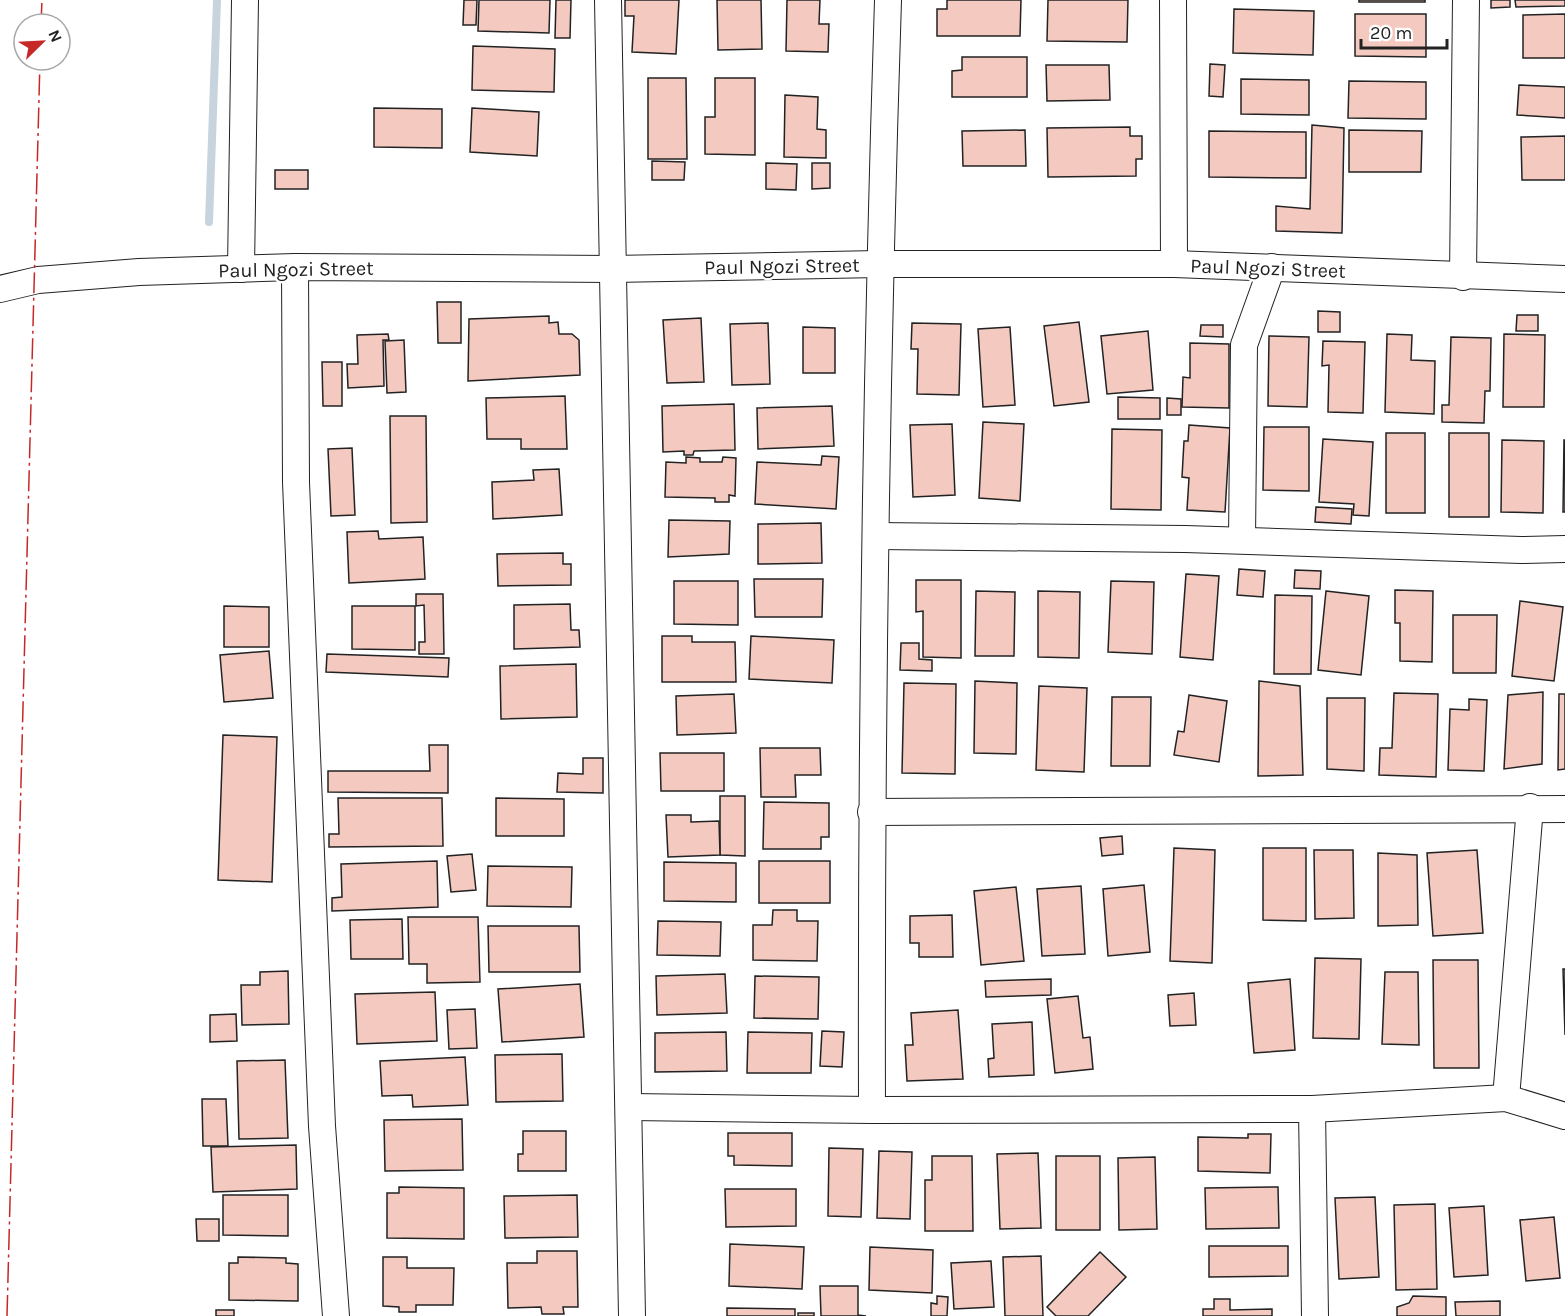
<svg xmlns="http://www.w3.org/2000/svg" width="1565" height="1316" font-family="Karla,sans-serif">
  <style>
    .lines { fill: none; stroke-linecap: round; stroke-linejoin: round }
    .stream { stroke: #c7d3dd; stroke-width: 8 }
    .building { fill: #f3c9c0; stroke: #222; stroke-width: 1.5 }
    .minor-casing { stroke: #222; stroke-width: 28 }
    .minor { stroke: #fff; stroke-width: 26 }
    .power { stroke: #c62828; stroke-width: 1.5; stroke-dasharray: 21 4.5 3 4.5; stroke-linecap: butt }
    .labels { text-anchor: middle; stroke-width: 4.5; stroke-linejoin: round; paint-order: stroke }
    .street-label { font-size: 20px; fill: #222; stroke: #fff }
  </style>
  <rect width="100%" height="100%" fill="#fff"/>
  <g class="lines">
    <!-- stream -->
    <path class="stream" d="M209,222L217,0"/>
  </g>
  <!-- building -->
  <g class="building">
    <path d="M464,0H477L476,25H463Z"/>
    <path d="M479,0H550L549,33L478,31Z"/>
    <path d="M556,0H571L570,38H555Z"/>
    <path d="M625,0H679L676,54L632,52L634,16H625Z"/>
    <path d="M717,0H761L762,49L718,50Z"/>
    <path d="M787,0H820L819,24H829L828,52L786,51Z"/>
    <path d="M947,0H1021L1020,36H937V9H947Z"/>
    <path d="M1048,0H1128L1127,42L1047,41Z"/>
    <rect x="1359" y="0" width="66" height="2"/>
    <path d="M1491,0H1510V7L1491,8Z"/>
    <path d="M1515,0H1565V6L1516,7Z"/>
    <path d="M1234,9L1314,11L1313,55L1233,53Z"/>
    <path d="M1355,14H1426V57L1355,56Z"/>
    <path d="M1565,14V58H1523V15Z"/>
    <path d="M473,46L555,49L554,92L472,90Z"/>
    <path d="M962,57H1027V97H952V71L962,70Z"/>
    <path d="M1210,64L1225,65L1223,97L1209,96Z"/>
    <path d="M1046,65H1109L1110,100L1047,101Z"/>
    <path d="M648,78H686L687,159H648Z"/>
    <path d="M715,78H755V155L705,154V117H715Z"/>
    <path d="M1241,79L1309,80V115L1241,114Z"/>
    <path d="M1349,81L1426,82V119L1348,118Z"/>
    <path d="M1519,85L1565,87V118L1517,115Z"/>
    <path d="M785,95L818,97L817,129L826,130V158L784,157Z"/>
    <path d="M374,108L442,109V148L374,147Z"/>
    <path d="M472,108L539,112L537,156L470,152Z"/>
    <path d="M1312,125L1344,128L1342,233L1276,231V206L1310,209Z"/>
    <path d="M1130,127V136H1142V159H1136V176L1048,177L1047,128Z"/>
    <path d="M1025,130L1026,166H963L962,131Z"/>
    <path d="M1349,130L1422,131L1421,172H1349Z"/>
    <path d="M1209,131L1306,132V178L1209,177Z"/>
    <path d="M1565,136V180H1522L1521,137Z"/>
    <path d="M652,161L685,162L684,180H652Z"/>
    <path d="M766,163L797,164L796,190L766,189Z"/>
    <path d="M812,163H830V188L812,189Z"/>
    <rect x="275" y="170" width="33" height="19"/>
    <path d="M437,302H461V343H438Z"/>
    <path d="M1318,311L1340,312V332H1318Z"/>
    <path d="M1517,315H1538V331H1516Z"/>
    <path d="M549,316V323L558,322L559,334H572L579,340L580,375L468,381L469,319Z"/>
    <path d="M701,318L704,382L667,383L663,320Z"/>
    <path d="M1079,322L1089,402L1054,406L1044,326Z"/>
    <path d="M768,323L770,384L732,385L730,324Z"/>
    <path d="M912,323L961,324L959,395L917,394L918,349H911Z"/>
    <path d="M1201,325H1223V337L1200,336Z"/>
    <path d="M803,327L835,328V373H803Z"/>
    <path d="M1010,327L1015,405L983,407L978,329Z"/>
    <path d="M1148,331L1153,390L1107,394L1101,336Z"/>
    <path d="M388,334L389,340H383L384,386L348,388L347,364H358L357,335Z"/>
    <path d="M1387,334L1412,335L1411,360L1435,361L1434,414L1385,412Z"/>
    <path d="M1504,334L1545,335L1544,407H1503Z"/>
    <path d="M1269,336L1309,337L1307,407L1268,406Z"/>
    <path d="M1451,337L1491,338L1490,391H1485L1484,423L1442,422V405H1449Z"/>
    <path d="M404,340L406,392L387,393L385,341Z"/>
    <path d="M1323,341L1365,342L1363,413L1328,412L1329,365L1322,366Z"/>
    <path d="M1190,343L1229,344V408L1182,407L1183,377L1190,378Z"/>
    <path d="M322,362H342V406H323Z"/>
    <path d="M565,396L567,449H521V439H487L486,398Z"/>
    <path d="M1118,397L1160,398V419H1118Z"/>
    <path d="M1167,398L1181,399V415H1167Z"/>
    <path d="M734,404L735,450L694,451L693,455H684V451L663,452L662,406Z"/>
    <path d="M832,406L834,446L758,449L757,408Z"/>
    <path d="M390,416H426L427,522L391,523Z"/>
    <path d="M983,422L1024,424L1020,501L979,498Z"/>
    <path d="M952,424L955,495L913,497L910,425Z"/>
    <path d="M1189,425L1230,428L1225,512L1187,510L1189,478L1182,477L1184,441H1188Z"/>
    <path d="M1264,427H1309V491L1263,490Z"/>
    <path d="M1112,429L1162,430L1161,510L1111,509Z"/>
    <rect x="1386" y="433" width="39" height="80"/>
    <rect x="1449" y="433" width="40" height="84"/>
    <path d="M1323,439L1373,442L1369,516L1353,515L1354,504L1319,502Z"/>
    <path d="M1502,440L1544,441L1543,513L1501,512Z"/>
    <path d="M1564,440H1565V512H1563Z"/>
    <path d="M352,448L355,515L331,516L328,449Z"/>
    <path d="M822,456L839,457L836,509L755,504L757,462L821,465Z"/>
    <path d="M686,457L700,458V462H722L723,457L736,458L735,496L729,495V502H715V498L665,497L666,462L686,463Z"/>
    <path d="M559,469L562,515L493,519L492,482L534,480L533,470Z"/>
    <path d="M1316,507L1352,509L1351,524L1315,522Z"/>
    <path d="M669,520L730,521L729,554L668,557Z"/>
    <path d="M821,523L822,563L758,564V524Z"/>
    <path d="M378,531L379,539L423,537L425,579L349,583L347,532Z"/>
    <path d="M563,553V564H571V585L498,586L497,554Z"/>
    <path d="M1239,569L1265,571L1263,597L1237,595Z"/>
    <path d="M1295,570L1321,571L1320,589L1294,588Z"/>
    <path d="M1186,574L1219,576L1213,660L1180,657Z"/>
    <path d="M754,579H823L822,617H755Z"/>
    <path d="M916,580H961V658L923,657V611L916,612Z"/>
    <path d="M674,581H738V625L674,624Z"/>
    <path d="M1111,581L1154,582L1152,654L1108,652Z"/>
    <path d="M1395,590L1433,591L1432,662L1400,661V623H1395Z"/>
    <path d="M976,591L1015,592L1014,656H975Z"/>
    <path d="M1038,591L1080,592L1079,658L1038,657Z"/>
    <path d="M1326,591L1369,596L1361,675L1318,670Z"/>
    <path d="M416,594H443L444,654H419V642H425L424,605L416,606Z"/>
    <path d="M1275,595L1312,596L1311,674H1274Z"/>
    <path d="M1520,601L1563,607L1554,681L1512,676Z"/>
    <path d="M570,604L571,630H579L580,647L514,649V605Z"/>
    <path d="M224,606L269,607V647H224Z"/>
    <path d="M352,606H415V650L352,649Z"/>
    <path d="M1453,615H1497L1496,673H1453Z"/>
    <path d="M662,636H692V642H735L736,682H662Z"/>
    <path d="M751,636L834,640L832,683L749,679Z"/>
    <path d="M901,643H919V659L932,660V671L900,670Z"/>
    <path d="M269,651L273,698L224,702L220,655Z"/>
    <path d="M327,654L449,658L448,677L326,672Z"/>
    <path d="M576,664L577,717L501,719L500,666Z"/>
    <path d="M975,681L1017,683L1016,754L974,753Z"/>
    <path d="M1259,681L1300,686L1303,775L1258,776Z"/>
    <path d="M904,683L956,684L955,774L902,773Z"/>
    <path d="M1039,686L1087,688L1084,772L1036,770Z"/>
    <path d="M1543,692L1542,764L1504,769L1508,695Z"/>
    <path d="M1394,693L1438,694L1436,777L1379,775L1380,748H1392Z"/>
    <path d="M734,694L736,733L677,735L676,696Z"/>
    <path d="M1559,694H1565V769L1558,770Z"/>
    <path d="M1189,695L1227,701L1219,762L1174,755L1178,731L1184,732Z"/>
    <path d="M1112,697H1151L1150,766H1111Z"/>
    <path d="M1327,698H1365L1364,771L1327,769Z"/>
    <path d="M1469,699L1487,700L1484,771L1448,770L1450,709L1469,710Z"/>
    <path d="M223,735L277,737L272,882L218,880Z"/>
    <path d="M429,745H448V793L328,792V771H430Z"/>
    <path d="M760,748H820L821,775H795L796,797H761Z"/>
    <path d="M660,753H724V791H661Z"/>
    <path d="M583,758H603V793L557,792L558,773L583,774Z"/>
    <path d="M720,796H745V856L720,855Z"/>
    <path d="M338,798H442L443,846L329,847V834H339Z"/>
    <path d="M496,798L564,799V836H496Z"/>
    <path d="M764,802L829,803V837H821V849H763Z"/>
    <path d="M666,815H691V822L719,821L720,855L668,857Z"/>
    <path d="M1122,836L1123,854L1102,856L1100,838Z"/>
    <path d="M1174,848L1215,850L1212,963L1170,961Z"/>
    <path d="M1263,848H1306V921L1263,920Z"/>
    <path d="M1314,850H1353L1354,918L1315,919Z"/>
    <path d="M1477,850L1483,933L1433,936L1427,853Z"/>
    <path d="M1378,853L1417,855L1418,925L1378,926Z"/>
    <path d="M472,854L476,890L451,892L447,856Z"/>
    <path d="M437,861L438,907L332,911V898L342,897L341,864Z"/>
    <rect x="759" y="861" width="71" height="42"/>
    <path d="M664,862L736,863V902L664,901Z"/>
    <path d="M488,866L572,867L571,907L487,906Z"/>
    <path d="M1144,885L1150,952L1108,956L1103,889Z"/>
    <path d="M1081,886L1085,954L1042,956L1037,889Z"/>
    <path d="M1016,887L1024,961L981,965L974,891Z"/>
    <path d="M773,910H797V921H818L817,961L753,960V925H772Z"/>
    <path d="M952,915L953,957H919V943H910V916Z"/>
    <path d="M408,917H478L480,982L427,983V964H409Z"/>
    <path d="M402,919L403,959H351L350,920Z"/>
    <path d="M658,921L721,922L720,956L657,955Z"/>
    <path d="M488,926H579L580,972H489Z"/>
    <path d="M1315,958L1361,959L1359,1039L1313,1038Z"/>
    <path d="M1433,960H1478L1479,1068H1434Z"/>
    <path d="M1563,969H1565V1035Z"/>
    <path d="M288,971L289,1024L242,1025L241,985H260V972Z"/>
    <path d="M1385,972H1418L1419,1045L1382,1044Z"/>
    <path d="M725,974L727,1013L657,1015L656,976Z"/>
    <path d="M755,976L819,977L818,1019L754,1018Z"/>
    <path d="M1051,979V995L986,997L985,981Z"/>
    <path d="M1290,979L1295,1050L1254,1053L1248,983Z"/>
    <path d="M580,984L584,1037L502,1042L498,989Z"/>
    <path d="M435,992L437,1041L357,1044L355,994Z"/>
    <path d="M1194,993L1196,1025L1170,1026L1168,995Z"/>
    <path d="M1078,996L1083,1038L1090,1037L1093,1069L1055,1073L1047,999Z"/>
    <path d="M475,1009L477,1048L449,1049L447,1010Z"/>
    <path d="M958,1010L963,1079L907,1081L905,1045H913L911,1013Z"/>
    <path d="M236,1014L237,1041L210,1042V1015Z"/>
    <path d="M1032,1022L1034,1075L989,1077L988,1059L994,1058L992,1024Z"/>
    <path d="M822,1031L844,1032L842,1067L820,1066Z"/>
    <path d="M726,1032L727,1071L655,1072V1033Z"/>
    <path d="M748,1032L812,1033L811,1073H747Z"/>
    <path d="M562,1054L563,1101L496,1102L495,1055Z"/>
    <path d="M465,1057L468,1105L413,1107L412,1095L382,1096L380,1061Z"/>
    <path d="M285,1060L288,1138L239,1139L237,1061Z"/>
    <path d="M202,1099H226L228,1146H203Z"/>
    <path d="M462,1119L463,1170L385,1171L384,1120Z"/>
    <path d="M523,1131H566V1171H518V1154H523Z"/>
    <path d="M728,1133H792V1166L734,1165V1156H728Z"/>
    <path d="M1248,1134H1271L1270,1173L1198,1171V1137L1248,1138Z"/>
    <path d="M296,1145L297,1189L213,1192L211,1147Z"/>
    <path d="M829,1148L863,1149L861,1217L828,1216Z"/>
    <path d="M879,1151L912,1152L910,1219L877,1218Z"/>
    <path d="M1038,1153L1041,1228L1000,1229L997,1154Z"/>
    <path d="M932,1156H972L973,1231H925V1180H932Z"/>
    <rect x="1056" y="1156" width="44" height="74"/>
    <path d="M1155,1157L1157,1229L1119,1230L1118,1158Z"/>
    <path d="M399,1187L464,1188V1239L387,1238V1193H399Z"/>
    <path d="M1278,1187L1279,1228L1206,1229L1205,1188Z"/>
    <path d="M725,1189H796V1226L726,1227Z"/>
    <path d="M223,1195H288V1236L223,1235Z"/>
    <path d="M577,1195L578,1237L505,1238L504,1196Z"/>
    <path d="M1375,1197L1379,1277L1339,1279L1335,1198Z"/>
    <path d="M1435,1204L1437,1289L1396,1290L1394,1205Z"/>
    <path d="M1484,1206L1488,1275L1454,1277L1449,1208Z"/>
    <path d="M1554,1217L1560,1278L1526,1281L1520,1220Z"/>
    <path d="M196,1219H219V1241H197Z"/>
    <path d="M730,1244L804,1247L802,1289L729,1286Z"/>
    <path d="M1209,1246H1288V1276L1209,1277Z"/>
    <path d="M870,1247L933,1250L932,1293L869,1290Z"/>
    <path d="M537,1251H577L578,1307H563L564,1314H542L541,1307L508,1308L507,1263H537Z"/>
    <path d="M1100,1252L1126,1277L1088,1316H1056L1047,1307Z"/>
    <path d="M1041,1256L1043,1316H1005L1003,1257Z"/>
    <path d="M238,1257L286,1258V1263L298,1264V1301L229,1300V1263H238Z"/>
    <path d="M383,1257H407V1268H454L453,1305H416V1312H399V1307L383,1306Z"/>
    <path d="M991,1261L994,1307L954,1309L951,1263Z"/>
    <path d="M820,1286H858V1315L866,1316H821Z"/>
    <path d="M937,1296L948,1297L947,1316H931V1303L937,1304Z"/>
    <path d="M1413,1296L1446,1297V1316H1397V1307L1409,1303Z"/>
    <path d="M1214,1299H1230V1310L1272,1309V1316H1203V1309H1214Z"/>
    <path d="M1500,1301V1316H1456L1455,1302Z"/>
    <path d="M727,1308L795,1309V1316H727Z"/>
    <rect x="216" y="1310" width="18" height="6"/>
    <rect x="798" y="1313" width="16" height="3"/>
  </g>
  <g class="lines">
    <!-- minor casing -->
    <g class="minor-casing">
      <g id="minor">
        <path d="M608,0L632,1316"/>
        <path d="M1173,0L1174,264"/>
        <path d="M295,267L296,482L322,1126L336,1316"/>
        <path d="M241,269L245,0"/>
        <path d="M1463,277L1466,0"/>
        <path d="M0,289L38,280L139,272L295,267L612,269L879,264H1174L1565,279"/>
        <path d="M876,536L1185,539L1521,550L1565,549"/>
        <path d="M1242,540L1244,345L1272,267"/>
        <path d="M871,812L1565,809"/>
        <path d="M1506,1098L1530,807"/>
        <path d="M630,1107L872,1110L1312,1109L1506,1098L1565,1116"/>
        <path d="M1312,1109L1315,1316"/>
        <path d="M872,1110C871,740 876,370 888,0"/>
      </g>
    </g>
    <!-- minor -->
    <use href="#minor" class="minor"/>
    <!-- power -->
    <g class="power">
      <path d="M41,24L42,0"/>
      <path d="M7,1316L40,60"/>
    </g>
  </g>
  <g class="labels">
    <!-- street labels -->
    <g class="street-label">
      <text transform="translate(782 266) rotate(-1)" y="7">Paul Ngozi Street</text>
      <text transform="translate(1268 268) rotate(2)" y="7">Paul Ngozi Street</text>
      <text transform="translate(296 269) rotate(-1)" y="7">Paul Ngozi Street</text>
    </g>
  </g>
  <!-- north arrow -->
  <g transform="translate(42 42) rotate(66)"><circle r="28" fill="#ffffff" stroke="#a7a7a7" stroke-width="1.5"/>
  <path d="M0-4.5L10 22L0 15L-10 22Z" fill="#c62828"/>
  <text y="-9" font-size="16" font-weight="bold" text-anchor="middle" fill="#222222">N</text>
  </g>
  <!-- scale -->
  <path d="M1361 39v9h86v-9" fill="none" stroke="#222222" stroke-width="3"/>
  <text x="1370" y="39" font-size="18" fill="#222222" stroke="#ffffff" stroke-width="4.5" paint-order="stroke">20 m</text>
</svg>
